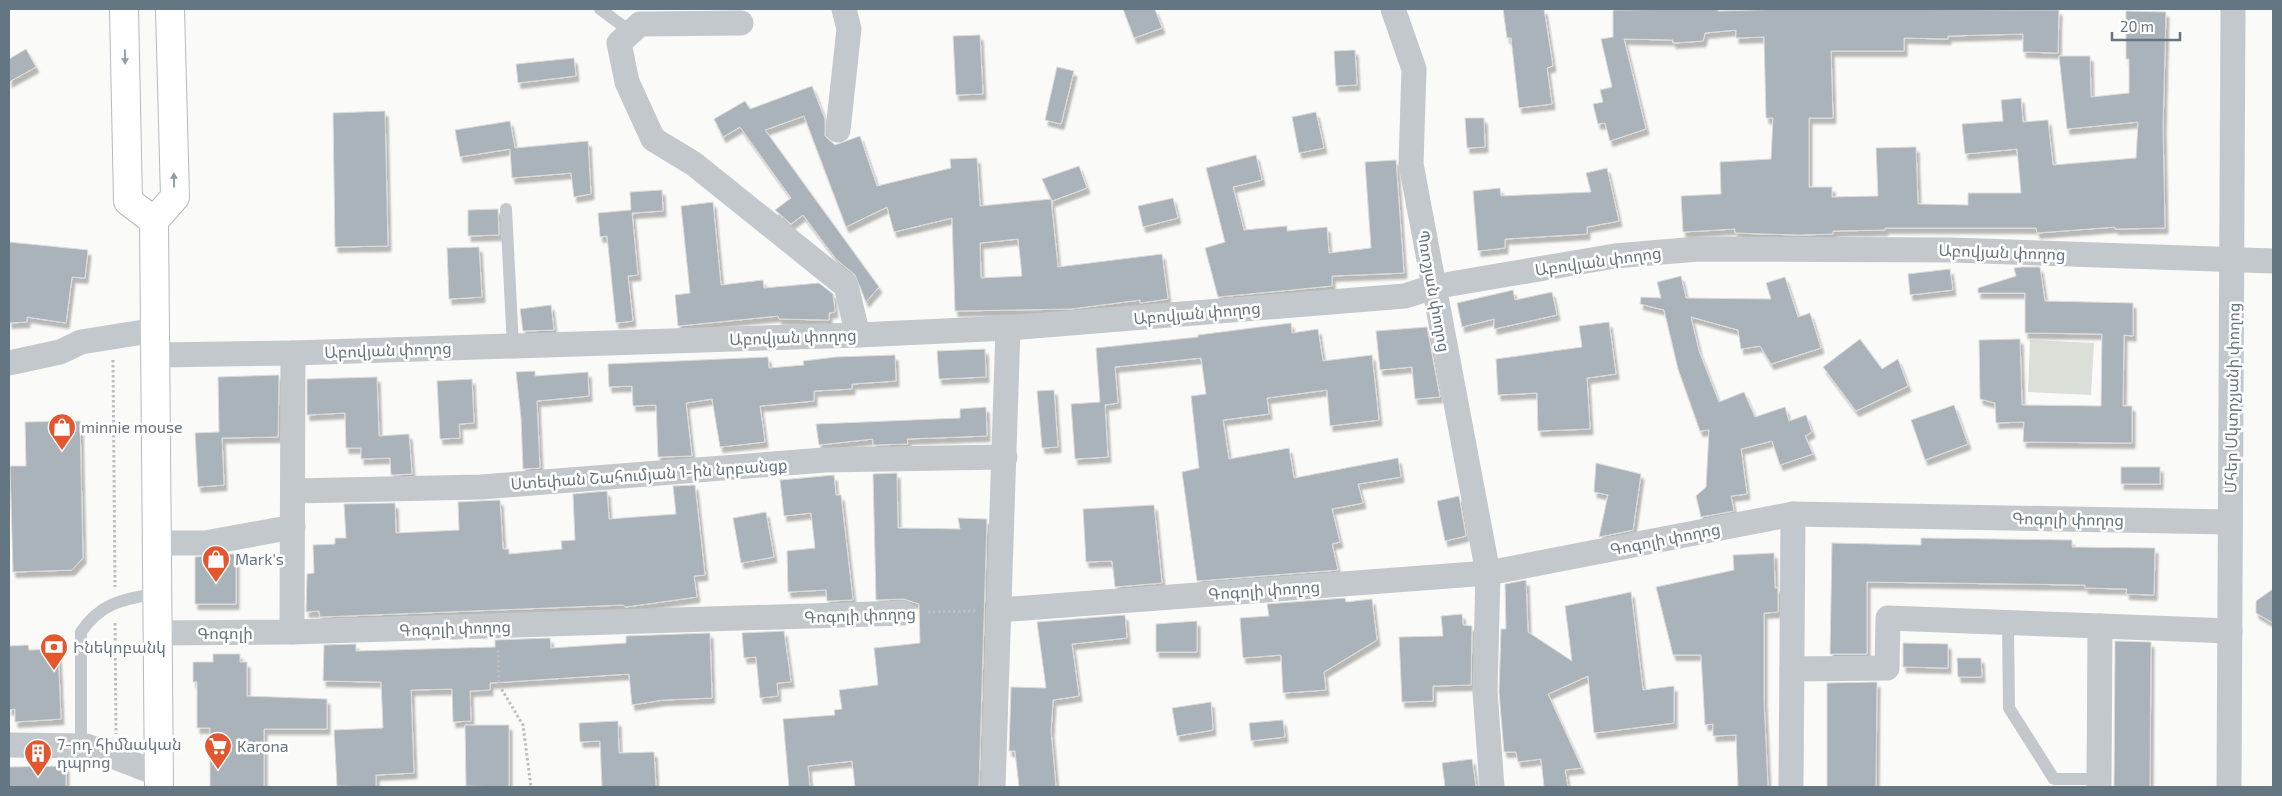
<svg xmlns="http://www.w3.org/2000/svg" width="2282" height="796" font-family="'Exo 2','Noto Sans Armenian',sans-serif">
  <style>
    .green { fill: #dadfd7 }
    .building { fill: #aab3b9; stroke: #dcdcda; fill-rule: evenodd; filter: url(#shadow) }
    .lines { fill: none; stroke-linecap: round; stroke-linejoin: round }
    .primary-casing { stroke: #b5babe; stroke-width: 30 }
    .path { stroke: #bbbfc2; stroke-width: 3; stroke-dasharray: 2.5 2.5; stroke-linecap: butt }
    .service { stroke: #c3c8cc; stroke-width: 12 }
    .minor { stroke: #c3c8cc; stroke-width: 25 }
    .primary { stroke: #fff; stroke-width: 28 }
    .oneway { fill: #939fa8 }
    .labels { text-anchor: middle; stroke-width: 5; stroke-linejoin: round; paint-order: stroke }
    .street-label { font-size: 16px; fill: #657683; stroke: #fff }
    .poi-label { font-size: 16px; fill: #657683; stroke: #fff; text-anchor: start }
  </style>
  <defs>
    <filter id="shadow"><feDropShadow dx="3" dy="5.5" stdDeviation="1" flood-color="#0004"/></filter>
  </defs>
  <rect width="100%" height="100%" fill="#fafaf8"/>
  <!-- green -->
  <path class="green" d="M2030,340L2094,343L2091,395L2028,392Z"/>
  <!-- building -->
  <g class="building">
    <path d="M1123,9H1155L1162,28L1134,38Z"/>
    <path d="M1503,9H1544L1553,66L1547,68L1552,104L1519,108L1511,38H1507Z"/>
    <path d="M1705,9H1718V11L1785,9L2059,10L2058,53L2023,52V34L1948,36V39L1904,38V51H1831L1833,118H1809V187H1832V197L1878,196L1876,148L1916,147L1918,204L1968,205V193H2021L2017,149L1965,154L1962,124L2003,121L2001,100L2021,98L2023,122L2048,120L2053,165L2136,158L2138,122L2067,129L2059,56H2090L2091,97L2129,93V59H2126V11L2166,12L2163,127L2165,228L2115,229V227L2037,233L2036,228H1885V230L1833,231V234L1799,235L1735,233V229L1683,232L1681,196L1721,194L1720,162L1771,159L1773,118H1766L1764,37L1736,38V30L1705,33L1703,41L1673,43V40L1624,39L1646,129L1610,141L1605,123L1598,124L1593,104L1603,102L1600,90L1612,87L1601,39L1613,37V10Z"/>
    <path d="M980,35L983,94L956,95L953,36Z"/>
    <path d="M26,49L36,67L9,82V59Z"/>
    <path d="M1355,50L1357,85L1336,86L1334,51Z"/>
    <path d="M574,58L576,76L518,83L516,64Z"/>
    <path d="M1057,67L1074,71L1061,124L1045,120Z"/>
    <path d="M812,86L825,119V136L835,145L860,136L877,186L951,168L950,159L977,158L980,206L1051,199L1058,267L1162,254L1168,299L1140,303V300L1071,309L955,311L952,218L894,232L887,207L846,227L804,116L765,130L879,287L866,302L855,275L836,259L803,215L791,224L775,210L791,198L740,127L723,137L714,119L745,101L750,109ZM1018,239L1022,276L981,278L980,243Z"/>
    <path d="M385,111L388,246L335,247L333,113Z"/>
    <path d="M1316,112L1324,148L1299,153L1292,117Z"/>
    <path d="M1465,118H1484L1485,147L1467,148Z"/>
    <path d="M510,121L515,148L588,141L591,194L574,197L571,173L512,178L510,149L460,157L455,130Z"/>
    <path d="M1256,155L1262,180L1233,187L1244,230L1287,226V231L1327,227L1329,253L1371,248L1365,162L1396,160L1404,273L1332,276V286L1218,297L1205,248L1225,242L1206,168Z"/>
    <path d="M1079,166L1087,188L1052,201L1042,179Z"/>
    <path d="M1607,168L1619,221L1587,227V234L1505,239V248L1478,251L1473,191L1500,188L1501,196L1591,192L1586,173Z"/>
    <path d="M662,190L663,211L632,213L638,275L628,276L633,321L616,323L607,236L600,237L598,213L631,210L630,192Z"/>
    <path d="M1173,198L1178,218L1143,227L1138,206Z"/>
    <path d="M713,202L721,285L763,280L764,288L819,283L833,294L835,312L829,313V320L779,319L778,316L678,326L675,295L690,293L681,206Z"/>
    <path d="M498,209L499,235L468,236V210Z"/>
    <path d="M9,242L88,250L85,278L72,277L66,323L27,317V322L9,323Z"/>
    <path d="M479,247L482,297L449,299L447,248Z"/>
    <path d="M2022,267H2040L2045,301L2133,303V336L2124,335L2123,406H2132V443L2023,442L2024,422L1996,423L1995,403L1980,399L1979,340L2020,339L2022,405L2101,406L2102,334L2025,333V293H1978V288L2016,276L2014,268Z"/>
    <path d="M1950,269L1953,290L1910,295L1908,274Z"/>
    <path d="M1681,276L1686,298L1771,299L1766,283L1785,277L1798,317L1810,313L1821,348L1771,364L1760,346L1741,349L1738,330L1691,317L1699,351L1719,402L1744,392L1755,417L1785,407L1789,421L1806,415L1812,432L1805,436L1813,454L1780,465L1772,441L1741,449L1747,494L1731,496L1734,511L1701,517L1696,496L1706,487L1709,430L1700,431L1678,369L1664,310L1640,304L1641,297L1661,298L1657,282Z"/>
    <path d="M1513,290L1515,300L1552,292L1557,315L1494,329V319L1462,327L1457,303Z"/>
    <path d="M551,305L554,330L523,331L520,309Z"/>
    <path d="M1609,322L1616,374L1587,378L1590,429L1538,431L1537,393L1498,395L1496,359L1582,347L1579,326Z"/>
    <path d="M1291,323L1292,333L1318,329L1323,361L1372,355L1379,420L1330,426L1327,390L1267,398L1269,414L1223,420L1229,459L1289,448L1294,478L1398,458L1401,477L1358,484L1363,503L1332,509L1340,542L1332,544L1338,570L1197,581L1182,472L1199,468L1191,396L1206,394L1201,358L1115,367L1118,403L1105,405L1108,457L1075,459L1071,404L1100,402L1096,348L1198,337V335Z"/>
    <path d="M1427,327L1440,397L1415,399L1412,367L1380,370L1376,331Z"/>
    <path d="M1860,339L1882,369L1898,359L1908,386L1856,411L1823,367Z"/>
    <path d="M985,349L986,377L939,379L937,351Z"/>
    <path d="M895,355L896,381L852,384V389L814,391V401L760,406L765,442L720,447L712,399L686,403L692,456L658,457L656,405L633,406L632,386L609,387L608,364L768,357L769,368L804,365L803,361L836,357Z"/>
    <path d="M535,371V376L588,372L589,396L537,401L540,468L523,469L521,418L516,372Z"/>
    <path d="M279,375L278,437L222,438L224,485L198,487L195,433L219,432L218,377Z"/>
    <path d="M377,377L379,436L409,434L412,474L391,475L390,458L361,459V448H346L345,413L307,415V379Z"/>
    <path d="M472,379L474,423L459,424L460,438L440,439L437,381Z"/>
    <path d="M1054,390L1058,447L1042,448L1037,391Z"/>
    <path d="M1954,405L1968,444L1925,460L1911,420Z"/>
    <path d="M986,407L987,436L907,439L908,444L873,445V439L819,445L816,424L960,418V409Z"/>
    <path d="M80,421L83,558L72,570L13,572L10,466H26L25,422Z"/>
    <path d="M1596,463L1641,474L1633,530L1599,537L1608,495L1594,492Z"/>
    <rect x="2121" y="467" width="39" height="17"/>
    <path d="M897,473L898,528L960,529L958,518L987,519L979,787H855L852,761L808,766L810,787H789L783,719L835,715L834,710L842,709L839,690L878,685L874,648L920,643L919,604L904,599L876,600L873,474Z"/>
    <path d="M834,475L836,495H841L853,600L827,601L826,590L788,592L787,551L815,548L811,513L784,516L780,480Z"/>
    <path d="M695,485L705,575L694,576L697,597L626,607L623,605L320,617L319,611L306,612L307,574L314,573L313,545L335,544V538H346L344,504L395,503L396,533L459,530L458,502L500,500L503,549H509V554L562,549L561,541L575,540L573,494L607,491L609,519L676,514L673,486Z"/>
    <path d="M1459,496L1466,536L1445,541L1437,501Z"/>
    <path d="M1154,505L1162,583L1115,587L1112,561L1086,562L1083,509Z"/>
    <path d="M766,512L774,557L741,563L733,518Z"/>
    <path d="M1921,538L2072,540V547L2155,548L2154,595L2126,594L2127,589L2085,588V585L1867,582V654H1830L1832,543L1921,545Z"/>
    <path d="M1774,553L1775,588H1778V612L1764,613V701L1768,787H1738L1736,735L1713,736V724L1705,725L1701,655H1673L1656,587L1734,570L1733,555Z"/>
    <path d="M223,554H236V604H195V557Z"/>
    <path d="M1526,580L1528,632L1572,661L1565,606L1631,592L1643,690L1674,686V723L1594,733L1588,676L1548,694L1582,768L1565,770L1568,787H1544L1541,759L1518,762L1516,752H1504L1499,692L1501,629H1506L1505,584Z"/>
    <path d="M2273,589V623L2256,613V601Z"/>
    <path d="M1345,598L1346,602L1372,599L1377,640L1324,672L1326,690L1283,693L1281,655L1243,658L1240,618L1269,616L1267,604Z"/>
    <path d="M1462,614L1463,625L1472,626L1471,685L1433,686V701L1402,702L1399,637L1443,636L1441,616Z"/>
    <path d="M1125,615L1127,638L1072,644L1079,696L1053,700L1051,731L1056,787H1019L1015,751H1009L1011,687L1046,688L1037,622Z"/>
    <path d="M1197,621V652H1156V624Z"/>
    <path d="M784,631L791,682L777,683L778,696L760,698L756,657L744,658L742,633Z"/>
    <path d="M710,633L712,698L663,700L632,705L629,674L490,683V690L470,691L471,721L453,722L452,689L411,690L414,773L376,775V787L337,786L334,730L383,728L381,682L323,681L324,645L356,644V651L495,647V640L550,638L551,648L626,643V636Z"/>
    <path d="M2115,641L2151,642L2150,787H2114Z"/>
    <path d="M1903,643L1948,644V668L1903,667Z"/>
    <path d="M28,645L29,650L58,649L61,719L15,722V709L9,710V646Z"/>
    <path d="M213,654H240V662H247V696L327,699V729H264V787H210V728H197V682H193V662H213Z"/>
    <path d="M1957,658H1981L1982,677H1958Z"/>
    <path d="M1877,682L1876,787H1827V683Z"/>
    <path d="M1211,702L1213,730L1177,736L1172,708Z"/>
    <path d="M1283,720L1285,737L1251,741L1249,723Z"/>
    <path d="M618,721L619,753L654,752L656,787H602L600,741L580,742L579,723Z"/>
    <path d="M465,725H509V787L466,786Z"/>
    <path d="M1472,759L1476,787H1445L1442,763Z"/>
    <path d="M66,766V787H9V767Z"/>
  </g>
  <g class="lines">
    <!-- primary casing -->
    <g class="primary-casing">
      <g id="primary">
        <path d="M124,9L128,201L154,221"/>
        <path d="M159,787L154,221L175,197L170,9"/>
      </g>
    </g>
    <!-- path -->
    <g class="path">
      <path d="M113,360L115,587"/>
      <path d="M928,612L976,611"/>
      <path d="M115,623L116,734"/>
      <path d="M498,650L499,685L523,725L531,787"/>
    </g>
    <!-- service -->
    <g class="service">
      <path d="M600,9L631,32"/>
      <path d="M506,209L513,347"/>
      <path d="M2008,622L2009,708L2054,779H2099"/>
      <path d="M81,746V632C101,602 125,599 158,593"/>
    </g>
    <!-- minor -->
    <g class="minor">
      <path d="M1393,9L1414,69L1411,164L1488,573L1485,692L1492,787"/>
      <path d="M741,23L640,24L619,43L627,82L653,139L694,164L846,286L858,335"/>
      <path d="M838,130L849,29L844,9"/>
      <path d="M156,355L293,353L858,335L1008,328L1405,296L1433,287L1615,256L1698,249L1951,250L2273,261"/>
      <path d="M9,363L60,352L81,342L156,330"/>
      <path d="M293,491L481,487L824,460L1005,457"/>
      <path d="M157,543H205L293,527"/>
      <path d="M999,610L1488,573L1793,514L2230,522"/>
      <path d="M292,632L293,353"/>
      <path d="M158,633L292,632L904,613"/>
      <path d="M1792,669L1887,668L1888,618L2100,626"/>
      <path d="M9,745L86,746L159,774"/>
      <path d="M993,787L1008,328"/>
      <path d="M1791,787L1793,514"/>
      <path d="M2099,787L2100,626L2230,631"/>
      <path d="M2229,787L2233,9"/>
    </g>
    <!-- primary -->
    <use href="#primary" class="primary"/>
  </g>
  <!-- one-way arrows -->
  <defs><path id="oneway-solid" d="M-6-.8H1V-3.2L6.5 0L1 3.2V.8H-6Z" transform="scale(1.25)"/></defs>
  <g class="oneway">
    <use href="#oneway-solid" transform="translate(125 57) rotate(89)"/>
    <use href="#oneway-solid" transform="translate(174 180) rotate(-91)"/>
  </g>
  <!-- icons -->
  <defs>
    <g id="shop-pin" transform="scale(1.4375)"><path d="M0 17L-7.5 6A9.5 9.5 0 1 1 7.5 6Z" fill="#e4572e" stroke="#fff"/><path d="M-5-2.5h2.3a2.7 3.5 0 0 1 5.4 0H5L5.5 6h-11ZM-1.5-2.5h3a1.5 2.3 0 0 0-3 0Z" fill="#fff"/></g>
    <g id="bank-pin" transform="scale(1.4375)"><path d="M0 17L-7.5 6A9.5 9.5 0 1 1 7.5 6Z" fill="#e4572e" stroke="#fff"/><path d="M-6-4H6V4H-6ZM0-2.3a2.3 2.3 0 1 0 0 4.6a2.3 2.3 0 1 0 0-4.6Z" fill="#fff"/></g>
    <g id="supermarket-pin" transform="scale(1.4375)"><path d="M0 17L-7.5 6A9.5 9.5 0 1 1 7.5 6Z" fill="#e4572e" stroke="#fff"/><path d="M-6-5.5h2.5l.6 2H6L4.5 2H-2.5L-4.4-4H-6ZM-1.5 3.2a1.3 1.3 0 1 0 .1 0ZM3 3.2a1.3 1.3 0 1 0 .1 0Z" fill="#fff"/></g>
    <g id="building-pin" transform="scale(1.4375)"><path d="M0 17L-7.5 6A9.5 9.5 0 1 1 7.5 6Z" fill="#e4572e" stroke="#fff"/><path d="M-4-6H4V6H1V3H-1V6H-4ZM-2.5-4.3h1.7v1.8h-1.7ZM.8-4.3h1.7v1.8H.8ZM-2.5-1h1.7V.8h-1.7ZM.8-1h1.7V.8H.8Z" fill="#fff"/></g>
  </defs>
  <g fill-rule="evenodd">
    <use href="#shop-pin" x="62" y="427"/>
    <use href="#shop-pin" x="216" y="559"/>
    <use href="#bank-pin" x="54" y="647"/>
    <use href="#supermarket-pin" x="218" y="746"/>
    <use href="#building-pin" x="38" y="753"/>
  </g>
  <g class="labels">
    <!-- street labels -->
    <g class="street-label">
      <text transform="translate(2002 252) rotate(2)" y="6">Աբովյան փողոց</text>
      <text transform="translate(1598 261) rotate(-8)" y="6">Աբովյան փողոց</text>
      <text transform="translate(1434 291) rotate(80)" y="6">Պռոշյան փողոց</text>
      <text transform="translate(1197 313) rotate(-5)" y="6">Աբովյան փողոց</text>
      <text transform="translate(793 337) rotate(-2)" y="6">Աբովյան փողոց</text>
      <text transform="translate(388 350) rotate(-2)" y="6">Աբովյան փողոց</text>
      <text transform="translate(2232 398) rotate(-89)" y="6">Մհեր Մկտրչյանի փողոց</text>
      <text transform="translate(649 474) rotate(-4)" y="6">Ստեփան Շահումյան 1-ին նրբանցք</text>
      <text transform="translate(2068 519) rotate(1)" y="6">Գոգոլի փողոց</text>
      <text transform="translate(1665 539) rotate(-11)" y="6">Գոգոլի փողոց</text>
      <text transform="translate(1264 590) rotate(-4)" y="6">Գոգոլի փողոց</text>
      <text transform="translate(860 615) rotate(-2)" y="6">Գոգոլի փողոց</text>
      <text transform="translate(455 628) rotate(-2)" y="6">Գոգոլի փողոց</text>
      <text x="225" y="639">Գոգոլի</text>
    </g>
    <!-- poi labels -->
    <g class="poi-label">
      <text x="81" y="433">minnie mouse</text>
      <text x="235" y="565">Mark's</text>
      <text x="73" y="653">Ինեկոբանկ</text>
      <text x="57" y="750">7-րդ հիմնական<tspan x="57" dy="18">դպրոց</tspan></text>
      <text x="237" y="752">Karona</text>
    </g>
  </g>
  <!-- border -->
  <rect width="2282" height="796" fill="none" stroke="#657683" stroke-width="20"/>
  <!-- scale -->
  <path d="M2112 32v8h68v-8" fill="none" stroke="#657683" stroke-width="2.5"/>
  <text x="2120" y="32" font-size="15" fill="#657683" stroke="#ffffff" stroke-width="4" paint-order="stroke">20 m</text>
</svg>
